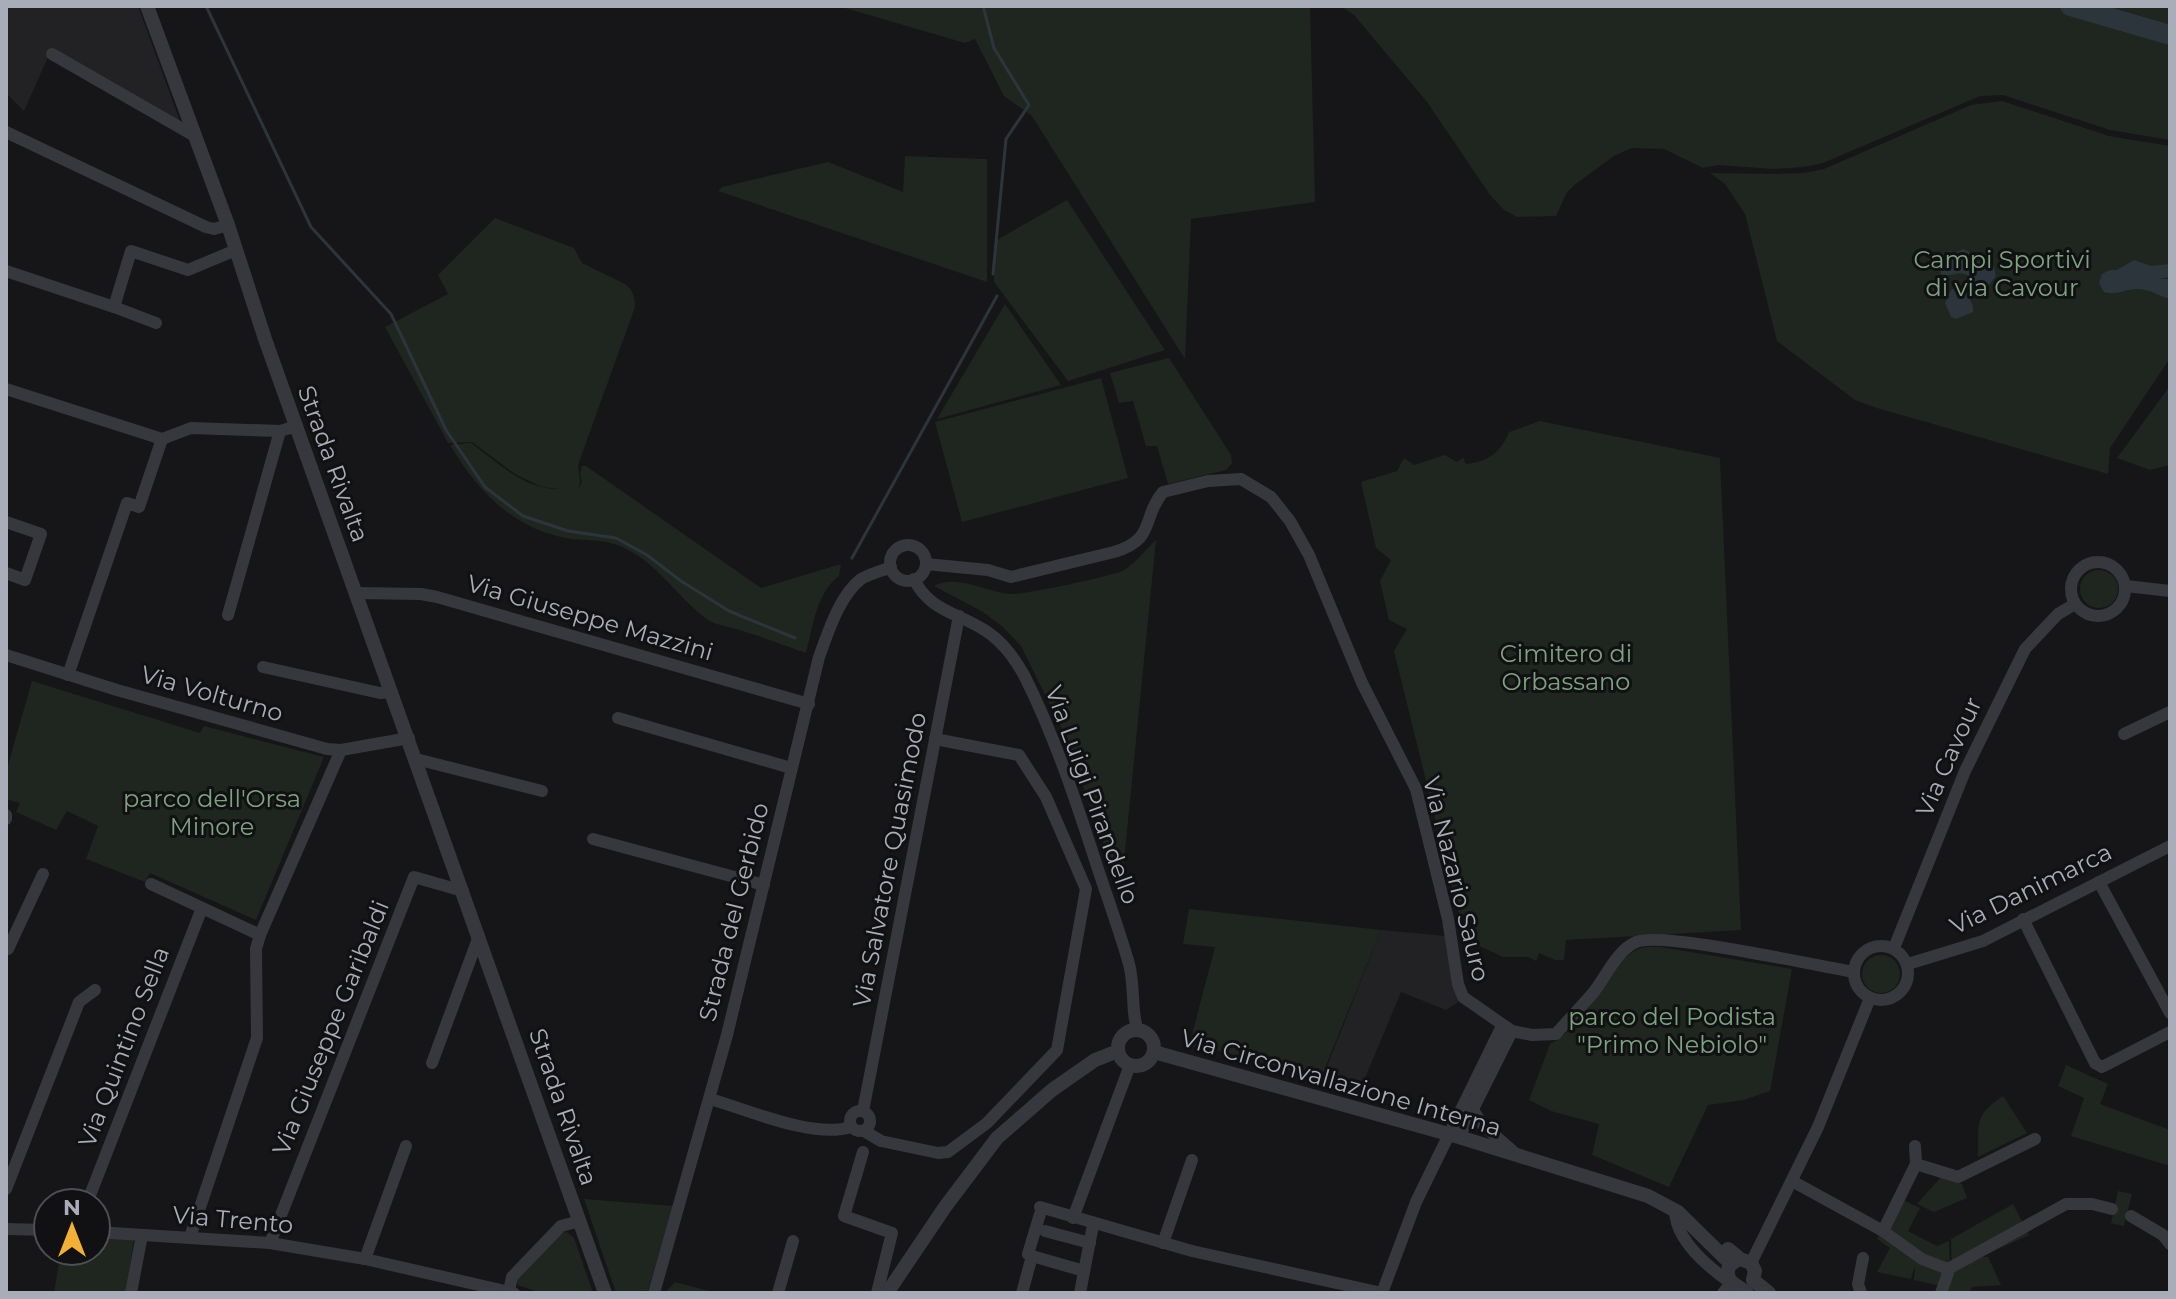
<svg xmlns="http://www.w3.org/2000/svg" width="2176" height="1299" font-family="Montserrat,sans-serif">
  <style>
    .built { fill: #222225 }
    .green { fill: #1e261f }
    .water { fill: #2c353c }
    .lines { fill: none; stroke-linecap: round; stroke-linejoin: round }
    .stream { stroke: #2c353c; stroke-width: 3 }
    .river { stroke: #2c353c; stroke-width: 20 }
    .minor { stroke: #37383d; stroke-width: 12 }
    .tertiary { stroke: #37383d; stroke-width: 14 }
    .labels { text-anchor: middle; stroke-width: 6; stroke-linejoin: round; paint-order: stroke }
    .park-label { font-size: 24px; fill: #7fa381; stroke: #111113 }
    .street-label { font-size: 24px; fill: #a8adb8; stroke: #111113 }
  </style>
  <rect width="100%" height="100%" fill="#161618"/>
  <!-- built -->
  <g class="built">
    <path d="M6,6H138L185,135L48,57L24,111L6,93Z"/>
    <path d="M1381,930L1446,936L1453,985L1458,1002L1446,1010L1401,992L1360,1090L1322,1079Z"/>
  </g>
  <!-- green -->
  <g class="green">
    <path d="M838,6H1310L1315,202L1191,219L1185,359L1032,116L1004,96L975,39L965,43Z"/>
    <path d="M1341,6H2170V140L2110,130L2003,95L1980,96L1823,163L1803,167L1773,169L1719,165L1703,168L1664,149L1632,148L1614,156L1577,183L1567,192L1556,216L1517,217L1504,210L1490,195L1427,102L1354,15Z"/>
    <path d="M2002,101L2109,136L2170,146V358L2110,448L2108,474L1877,408L1855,400L1777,341L1745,214L1725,184L1710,173L1773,174L1804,173L1824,169L1971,105Z"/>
    <path d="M905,156L987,159V282L718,191L722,187L828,162L903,192Z"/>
    <path d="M1067,200L1165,350L1068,381L994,282L995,241Z"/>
    <path d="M495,218L574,248L582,263L625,284C633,290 635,297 635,307L578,465L580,482L578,489L582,482L580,474L582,466H586L761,588L841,564L839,576C816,594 813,626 806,653C785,646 764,638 743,631C732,627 718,626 708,620C680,600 660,567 630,551C605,537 590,542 565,538C511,527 477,490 450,445L471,443C498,463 525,490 560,489L542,487L515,474L472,442L448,443L385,327L448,294L438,275Z"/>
    <path d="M1005,304L1061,385L937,419Z"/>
    <path d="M1169,358L1231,455L1232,463L1226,470L1168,484L1157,446H1146L1133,401L1119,403L1110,373Z"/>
    <path d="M1101,378L1128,478L962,522L935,422Z"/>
    <path d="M2170,386V465L2150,470L2117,458Z"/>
    <path d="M1540,421L1720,458L1741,930L1566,940L1564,960H1555L1539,953L1536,961L1528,957H1503L1465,939L1394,651L1407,629L1389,620L1380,581L1391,560L1376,548L1361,482L1397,471L1404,458L1414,465L1445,455L1457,462L1463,458L1466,464C1488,462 1501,452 1509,432Z"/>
    <path d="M1156,540L1121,891L1063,731L1021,646L1003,627L983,612L934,586C955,574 986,591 1008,594C1018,596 1115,576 1124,570C1136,563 1146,549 1156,540Z"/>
    <circle cx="2099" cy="589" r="19"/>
    <path d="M32,681L200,733L204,726L324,757L256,920L150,873L145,882L86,859L98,826L67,811L56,830L16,812L20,803L6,799V772Z"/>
    <path d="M1189,909L1381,930L1321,1078L1220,1051L1189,1046L1215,947L1183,944Z"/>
    <path d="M1661,947L1792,969L1770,1091L1744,1100L1708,1105L1669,1187L1592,1155L1599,1124L1551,1111L1529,1100L1550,1044C1586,1027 1603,968 1636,950C1642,946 1653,947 1661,947Z"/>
    <circle cx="1881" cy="974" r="19"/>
    <path d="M2066,1065L2108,1084L2100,1104L2170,1130V1166L2071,1136L2084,1098L2058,1086Z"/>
    <path d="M2003,1096L2027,1133L1978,1157C1979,1124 1973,1116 2003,1096Z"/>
    <path d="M1941,1177L1962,1184L1967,1198L1934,1212L1917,1204Z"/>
    <path d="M2118,1191L2132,1194L2124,1226L2111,1223Z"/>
    <path d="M584,1199L673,1206L647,1293H616Z"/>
    <path d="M1901,1199L1920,1208L1908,1231L1937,1246L1949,1241L1950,1273L1952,1271L1951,1239L2013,1204L2029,1235L1981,1257H1988L2001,1285L1972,1287L1969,1293H1946L1941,1286L1914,1280L1915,1265L1911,1279L1877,1272L1890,1248L1877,1239Z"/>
    <path d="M567,1232L574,1238L593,1293H541L518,1285L517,1281L561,1233Z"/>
    <path d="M96,1237L134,1239L126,1293H54L61,1251H96Z"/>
    <path d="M675,1282L717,1293H665Z"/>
  </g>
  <!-- water -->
  <g class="water">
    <path d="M1963,249L1972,253L1977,262H1985L1994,267L1996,276L1987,287L1980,286C1975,283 1971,276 1965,274C1957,271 1950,278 1941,274L1937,262L1941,254L1951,251L1956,253Z"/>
    <path d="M2134,260L2151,266L2170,264V277L2158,279H2170V299C2159,296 2150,289 2137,289C2125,289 2116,296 2104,292L2099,283L2102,274L2110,270H2117Z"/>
    <path d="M1957,287L1967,292L1973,306V312L1956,319L1951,317L1945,303L1951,290Z"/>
  </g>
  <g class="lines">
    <!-- stream -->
    <g class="stream">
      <path d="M206,6L311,227L391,314L446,430L485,487L523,516L568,531L616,538L647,555L681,581L729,611L795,638"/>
      <path d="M983,6L994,48L1029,105L1006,139L993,274"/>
      <path d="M852,558L997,296"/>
    </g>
    <!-- river -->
    <path class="river" d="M2070,6L2170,35"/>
    <!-- minor -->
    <g class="minor">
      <path d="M52,54L193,135"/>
      <path d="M6,132L206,227L214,229L228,225"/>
      <path d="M6,271L114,307"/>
      <path d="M156,323L114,307L131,251L188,270L236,250"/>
      <path d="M6,389L162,439L191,428L280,431L297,426"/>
      <path d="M6,522L41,534L25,580L6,573"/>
      <circle cx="908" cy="563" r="18"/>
      <circle cx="2098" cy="589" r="27"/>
      <path d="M926,564L988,570L1011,577L1114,552C1157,539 1141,518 1163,492L1208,481L1241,479L1271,497L1290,521L1309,555L1362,683L1416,789L1448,919L1458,984L1463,997L1512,1031L1532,1035L1556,1034C1568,1020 1581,1007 1593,993C1606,977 1616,951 1636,942C1661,931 1817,966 1854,972"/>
      <path d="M914,579C929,611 959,613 986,631C1004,643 1015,659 1025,677C1054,735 1075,798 1095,860C1106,894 1119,929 1129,964C1135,985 1131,1015 1138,1030"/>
      <path d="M2126,586L2170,591"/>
      <path d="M356,593L421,594L437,597L809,704"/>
      <path d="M228,615L280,431"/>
      <path d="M6,655L117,690L327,749L341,750L409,738"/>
      <path d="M263,667L380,693L392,692"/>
      <path d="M68,675L127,503L139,507L162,439"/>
      <path d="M618,718L791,768"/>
      <path d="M2124,734L2170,712"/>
      <path d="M416,759L542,791"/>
      <path d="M6,815V819"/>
      <path d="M593,839L764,885"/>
      <path d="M2099,882L2170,1013"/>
      <path d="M151,884L260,935"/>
      <path d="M2023,919L2095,1063L2102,1067L2170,1032"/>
      <circle cx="1881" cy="973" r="27"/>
      <path d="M6,948L8,949L43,874"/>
      <path d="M1894,948L1965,771L2025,649L2058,614L2075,604"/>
      <path d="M1908,964L1983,941L2170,846"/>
      <path d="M432,1063L479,936"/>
      <path d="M710,1099C749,1110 813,1139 851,1127"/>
      <path d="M1473,1110L1483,1125L1515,1153"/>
      <circle cx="860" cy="1121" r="10"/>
      <path d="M863,1111L959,616"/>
      <path d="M864,1131L881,1141L938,1153L948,1152L987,1123L1057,1050L1086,889L1046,797L1019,755L935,739"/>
      <path d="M1459,1137L1512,1031"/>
      <path d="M863,1152L844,1216L892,1233L877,1293"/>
      <path d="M1916,1164L1958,1177L2035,1139"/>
      <path d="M1792,1181L1883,1231L1922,1259L1948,1269L2066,1204H2092L2112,1209"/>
      <path d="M6,1189L79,1002L95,990"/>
      <path d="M87,1203L202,908"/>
      <path d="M1040,1207L1192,1251L1382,1293"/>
      <path d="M1675,1210C1675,1240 1708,1267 1731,1283L1723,1293"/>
      <path d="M2131,1216L2163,1235L2170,1244"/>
      <path d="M1073,1218L1130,1065"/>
      <path d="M6,1229L48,1230"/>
      <path d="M1045,1231L1090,1243"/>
      <path d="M1883,1231L1916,1164L1915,1146"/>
      <path d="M96,1232L270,1243L365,1259L514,1293"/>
      <path d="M190,1237L257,1038L256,949L260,935L341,750"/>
      <path d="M270,1243L414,877L463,891"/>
      <path d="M1163,1243L1192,1160"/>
      <path d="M1032,1256L1084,1271"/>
      <path d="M365,1259L406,1146"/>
      <path d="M1751,1263L1818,1127L1870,998"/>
      <path d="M509,1291L512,1277L561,1226L580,1221"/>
      <path d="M131,1293L142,1235"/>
      <path d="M654,1293L727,1035L819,657C828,633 839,596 861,579C869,574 882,571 891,567"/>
      <path d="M778,1293L793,1241"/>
      <path d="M1022,1293L1032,1256L1028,1254L1040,1214"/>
      <path d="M1080,1293L1093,1225"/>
      <path d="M1382,1293L1416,1202L1502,1026"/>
      <path d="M1861,1293L1858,1284L1863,1258"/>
      <path d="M1941,1293L1948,1273"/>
    </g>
    <!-- tertiary -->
    <g class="tertiary">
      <path d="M147,6L228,225L265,339L605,1293"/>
      <circle cx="1136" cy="1048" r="18"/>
      <path d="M1154,1052L1459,1137L1648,1196L1678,1212L1731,1264"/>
      <path d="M1728,1249L1740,1259L1751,1263L1755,1271L1753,1280"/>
      <path d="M1737,1260L1729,1266C1724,1283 1737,1284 1747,1293"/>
      <path d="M1753,1280L1769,1293"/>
      <path d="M887,1293L945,1207L997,1138L1052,1090L1095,1060L1118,1051"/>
    </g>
  </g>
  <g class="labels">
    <!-- park labels -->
    <g class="park-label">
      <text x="2002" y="268">Campi Sportivi<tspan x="2002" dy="28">di via Cavour</tspan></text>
      <text x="1566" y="662">Cimitero di<tspan x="1566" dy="28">Orbassano</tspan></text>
      <text x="212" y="807">parco dell'Orsa<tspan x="212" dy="28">Minore</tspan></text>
      <text x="1672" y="1025">parco del Podista<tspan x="1672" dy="28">"Primo Nebiolo"</tspan></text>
    </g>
    <!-- street labels -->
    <g class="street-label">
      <text transform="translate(333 464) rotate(70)" y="8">Strada Rivalta</text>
      <text transform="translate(590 618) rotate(16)" y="8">Via Giuseppe Mazzini</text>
      <text transform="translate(212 694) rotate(16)" y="8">Via Volturno</text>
      <text transform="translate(1949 757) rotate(-66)" y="8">Via Cavour</text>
      <text transform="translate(1092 795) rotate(70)" y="8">Via Luigi Pirandello</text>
      <text transform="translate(890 860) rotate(-79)" y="8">Via Salvatore Quasimodo</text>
      <text transform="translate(1456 879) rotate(76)" y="8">Via Nazario Sauro</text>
      <text transform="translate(2031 889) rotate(-26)" y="8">Via Danimarca</text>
      <text transform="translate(734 912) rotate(-76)" y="8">Strada del Gerbido</text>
      <text transform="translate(331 1028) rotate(-68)" y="8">Via Giuseppe Garibaldi</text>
      <text transform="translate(124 1047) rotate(-69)" y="8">Via Quintino Sella</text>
      <text transform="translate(1341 1083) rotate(16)" y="8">Via Circonvallazione Interna</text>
      <text transform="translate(563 1107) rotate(71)" y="8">Strada Rivalta</text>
      <text transform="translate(233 1220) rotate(5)" y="8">Via Trento</text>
    </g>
  </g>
  <!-- border -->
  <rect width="2176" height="1299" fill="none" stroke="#a8adb8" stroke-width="16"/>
  <!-- north arrow -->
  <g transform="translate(72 1227)"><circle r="38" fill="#111113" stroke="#4d4f55" stroke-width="2"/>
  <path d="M0-6L14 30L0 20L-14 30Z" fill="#f2b134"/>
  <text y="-12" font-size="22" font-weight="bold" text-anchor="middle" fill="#a8adb8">N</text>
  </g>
</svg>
